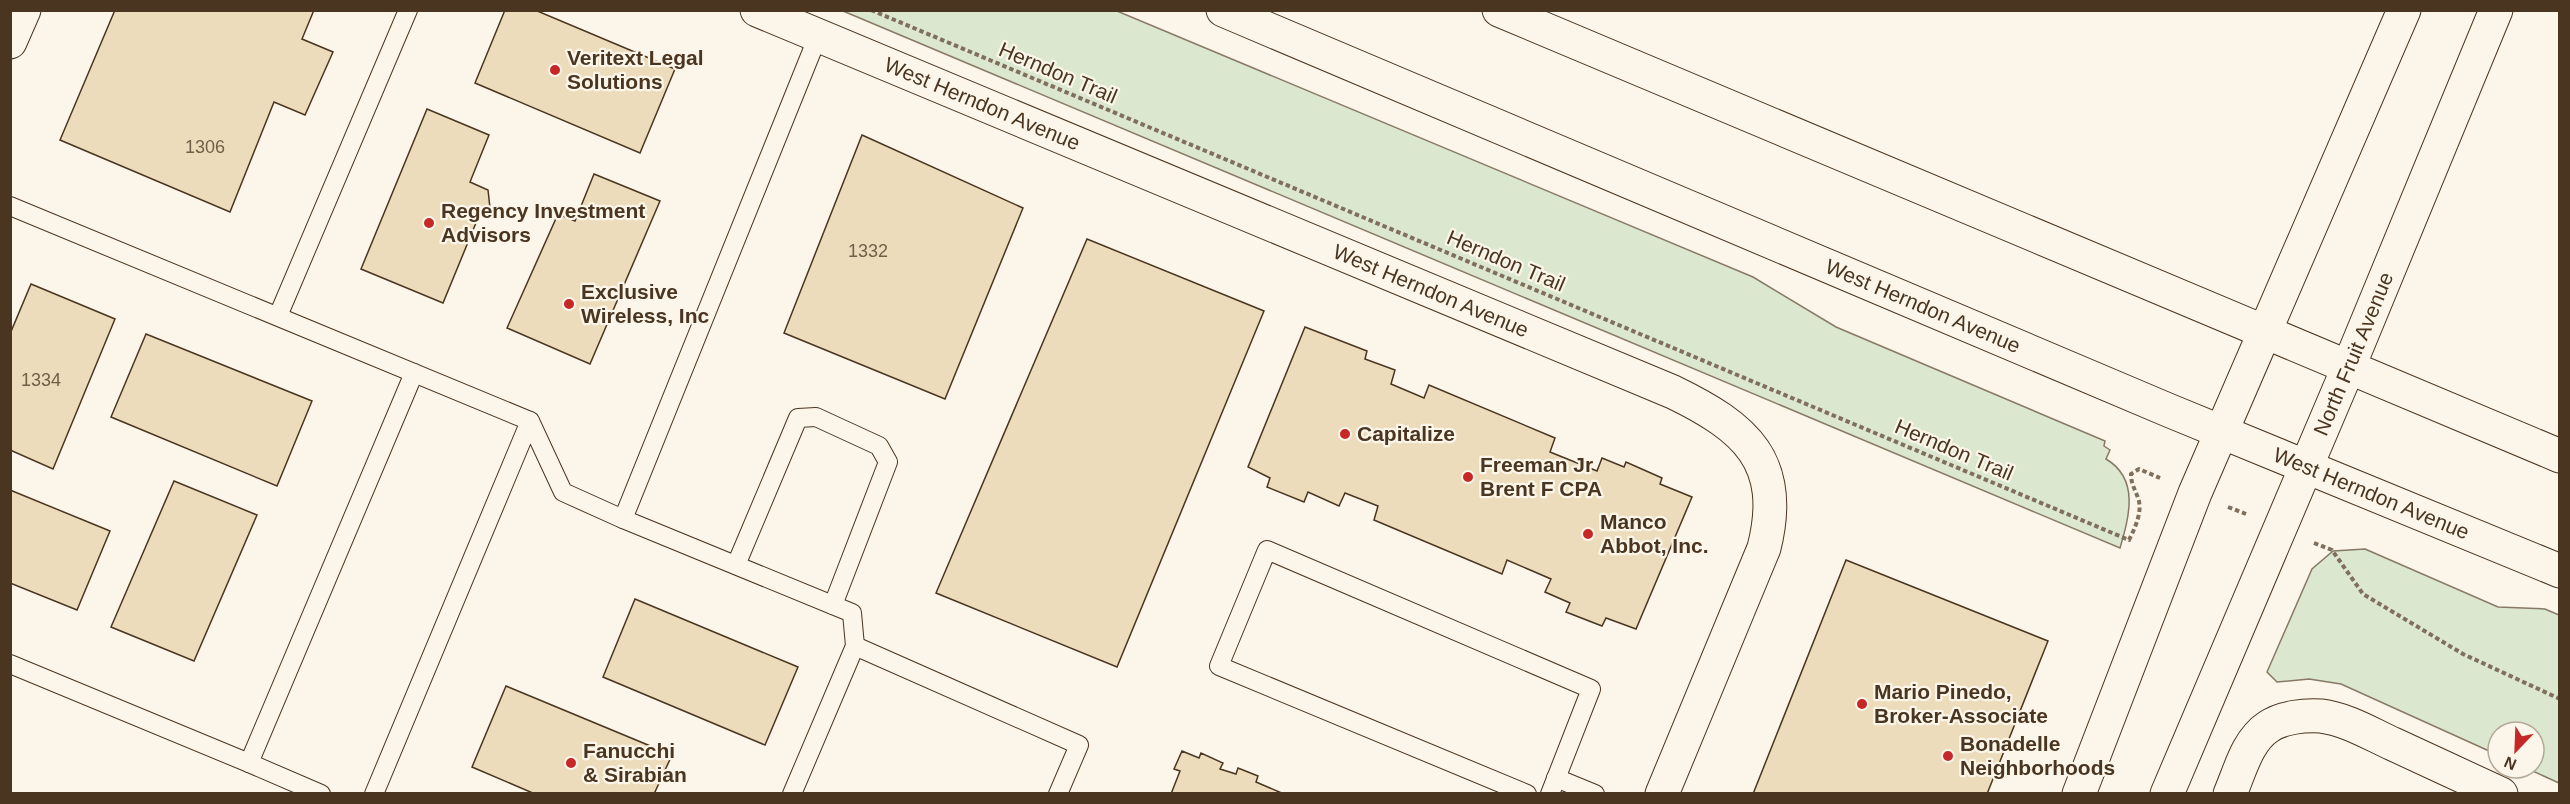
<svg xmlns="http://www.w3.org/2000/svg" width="2570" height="804" font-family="Arial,sans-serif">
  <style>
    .green { fill: #dce7d0; stroke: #887966; stroke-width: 1.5 }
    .building { fill: #ecdcbc; stroke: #4a3520; stroke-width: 1.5 }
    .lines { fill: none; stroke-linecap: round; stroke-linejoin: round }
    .service-casing { stroke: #4a3520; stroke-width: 20 }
    .minor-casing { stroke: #4a3520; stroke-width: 35 }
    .tertiary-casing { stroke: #4a3520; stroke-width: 35 }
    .primary-casing { stroke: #4a3520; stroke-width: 35 }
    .path { stroke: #7f6f5c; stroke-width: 4; stroke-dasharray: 4.5 3; stroke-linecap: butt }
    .service { stroke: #fbf6e9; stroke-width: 18 }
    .minor { stroke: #fbf6e9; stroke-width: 33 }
    .tertiary { stroke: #fbf6e9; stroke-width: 33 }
    .primary { stroke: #fbf6e9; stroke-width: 33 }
    .poi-dot { fill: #c62828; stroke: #fbf6e9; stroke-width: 2 }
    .labels { text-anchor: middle; stroke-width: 4.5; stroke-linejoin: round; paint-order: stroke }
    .number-label { font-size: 18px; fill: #725f47 }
    .poi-label { font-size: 21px; font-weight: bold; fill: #4a3520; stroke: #fbf6e9; text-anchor: start }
    .street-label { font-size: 21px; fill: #4a3520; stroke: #fbf6e9 }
  </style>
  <rect width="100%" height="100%" fill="#fbf6e9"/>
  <!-- green -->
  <g class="green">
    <path d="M843,11H1117L1753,277L1836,327L2105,441L2104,446L2110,450L2106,459C2140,479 2129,517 2120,548Z"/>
    <path d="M2365,549L2498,607L2545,609L2559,615V783L2526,768H2534V732H2498V755L2341,684L2309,679L2277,682L2267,672L2312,569L2333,551Z"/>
  </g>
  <!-- building -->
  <g class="building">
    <path d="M115,10H314L302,39L333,52L305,115L274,102L230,212L60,140Z"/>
    <path d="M505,10H535L675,69L640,153L475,83Z"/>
    <path d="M427,109L489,135L470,182L488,190L490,208L478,218L443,303L361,269Z"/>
    <path d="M862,135L1023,208L945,399L784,333Z"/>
    <path d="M594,174L660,201L590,364L507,328L558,214L575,221Z"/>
    <path d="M1087,239L1264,311L1117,667L936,593Z"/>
    <path d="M31,284L115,319L53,469L10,450V334Z"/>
    <path d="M1305,327L1367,351L1365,359L1395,370L1391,384L1424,398L1429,385L1555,438L1550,452L1597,471L1602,458L1624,467L1626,462L1662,478L1660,484L1692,497L1636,629L1606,618L1602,626L1566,612L1570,603L1545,592L1551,579L1507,560L1502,574L1374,520L1378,506L1345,493L1339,506L1308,492L1304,502L1267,487L1270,478L1248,467Z"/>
    <path d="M146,334L312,401L277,486L111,417Z"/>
    <path d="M174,481L257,515L194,661L111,627Z"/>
    <path d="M10,490L110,531L77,610L10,583Z"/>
    <path d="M1846,560L2048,641L1987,794H1753Z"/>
    <path d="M635,599L798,667L765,745L603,677Z"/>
    <path d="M506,686L672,755L654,794H535L472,767Z"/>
    <path d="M1182,751L1199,758L1201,753L1223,763L1220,769L1236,774L1238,768L1258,776L1256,782L1284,794H1171L1180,771L1174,769Z"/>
  </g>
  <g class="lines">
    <!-- service casing -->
    <g class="service-casing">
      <g id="service">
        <path d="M10,206L530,421"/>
        <path d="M278,316L408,10"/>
        <path d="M736,565L798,418L816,417L879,446L888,462L833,605"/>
        <path d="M855,646L1079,745L1058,794"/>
        <path d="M10,664L249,763"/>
        <path d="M1556,778L1595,794"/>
        <path d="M321,794L249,763L414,373"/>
        <path d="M374,794L530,421L563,492L623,519"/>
        <path d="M792,794L855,646L852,613L623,519L818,36"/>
        <path d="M1527,794L1219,666L1267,550L1591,689L1550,794"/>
      </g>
    </g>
    <!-- minor casing -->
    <g class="minor-casing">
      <g id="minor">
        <path id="s1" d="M757,10L1673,392C1745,427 1786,461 1764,548L1662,794"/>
        <path d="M10,42L24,10"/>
        <path d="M2230,794C2240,771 2247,741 2268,727C2282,717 2305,715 2321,716C2346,719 2371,734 2393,744C2429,761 2465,777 2501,794"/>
      </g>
    </g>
    <!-- tertiary casing -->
    <g class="tertiary-casing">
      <g id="tertiary">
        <path d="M2079,794L2195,493L2404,10"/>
        <path id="s2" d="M2167,794L2349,366L2496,10"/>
      </g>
    </g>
    <!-- primary casing -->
    <g class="primary-casing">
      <g id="primary">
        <path id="s3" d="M1223,10L2168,410L2560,571"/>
        <path d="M1499,10L2560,456"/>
      </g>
    </g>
    <!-- path -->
    <g class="path">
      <path d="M871,10L2129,540C2135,528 2143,511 2138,498C2135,489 2131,484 2131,474L2139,469L2160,478"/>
      <path d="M2228,507L2246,514"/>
      <path d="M2314,543L2332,550L2363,594L2463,654L2560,699"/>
    </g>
    <!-- service -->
    <use href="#service" class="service"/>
    <!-- minor -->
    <use href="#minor" class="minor"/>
    <!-- tertiary -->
    <use href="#tertiary" class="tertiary"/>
    <!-- primary -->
    <use href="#primary" class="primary"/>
  </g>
  <!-- markers -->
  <g class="poi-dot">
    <circle cx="555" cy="70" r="6"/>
    <circle cx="429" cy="223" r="6"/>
    <circle cx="569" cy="304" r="6"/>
    <circle cx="1345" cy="434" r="6"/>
    <circle cx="1468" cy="477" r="6"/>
    <circle cx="1588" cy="534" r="6"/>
    <circle cx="1862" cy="704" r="6"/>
    <circle cx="1948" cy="756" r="6"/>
    <circle cx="571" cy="763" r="6"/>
  </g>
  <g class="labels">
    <!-- number labels -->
    <g class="number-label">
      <text x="205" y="153">1306</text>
      <text x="868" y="257">1332</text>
      <text x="41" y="386">1334</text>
    </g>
    <!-- poi labels -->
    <g class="poi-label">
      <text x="567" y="65">Veritext Legal<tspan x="567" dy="24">Solutions</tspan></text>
      <text x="441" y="218">Regency Investment<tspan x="441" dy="24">Advisors</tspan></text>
      <text x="581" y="299">Exclusive<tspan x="581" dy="24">Wireless, Inc</tspan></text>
      <text x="1357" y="441">Capitalize</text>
      <text x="1480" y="472">Freeman Jr<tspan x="1480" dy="24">Brent F CPA</tspan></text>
      <text x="1600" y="529">Manco<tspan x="1600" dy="24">Abbot, Inc.</tspan></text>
      <text x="1874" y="699">Mario Pinedo,<tspan x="1874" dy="24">Broker-Associate</tspan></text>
      <text x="1960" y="751">Bonadelle<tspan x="1960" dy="24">Neighborhoods</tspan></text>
      <text x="583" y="758">Fanucchi<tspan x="583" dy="24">&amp; Sirabian</tspan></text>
    </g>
    <!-- street labels -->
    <g class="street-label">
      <text transform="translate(1058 73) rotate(23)" y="7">Herndon Trail</text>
      <text dy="7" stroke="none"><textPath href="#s1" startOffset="244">West Herndon Avenue</textPath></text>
      <text transform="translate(1506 261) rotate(23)" y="7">Herndon Trail</text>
      <text dy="7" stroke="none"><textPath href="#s1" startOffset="730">West Herndon Avenue</textPath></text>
      <text dy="7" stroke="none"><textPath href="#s3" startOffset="760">West Herndon Avenue</textPath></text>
      <text dy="7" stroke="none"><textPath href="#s2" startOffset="478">North Fruit Avenue</textPath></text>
      <text transform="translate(1954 450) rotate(23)" y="7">Herndon Trail</text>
      <text dy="7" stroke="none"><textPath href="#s3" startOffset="1246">West Herndon Avenue</textPath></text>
    </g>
  </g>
  <!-- border -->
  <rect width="2570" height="804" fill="none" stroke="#4a3520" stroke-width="24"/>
  <!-- north arrow -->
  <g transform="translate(2516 750) rotate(203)"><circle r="28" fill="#fbf6e9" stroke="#b4a999" stroke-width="1.5"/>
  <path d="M0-4.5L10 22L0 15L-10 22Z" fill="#c62828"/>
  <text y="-9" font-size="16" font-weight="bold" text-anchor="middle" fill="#4a3520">N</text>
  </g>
</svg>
